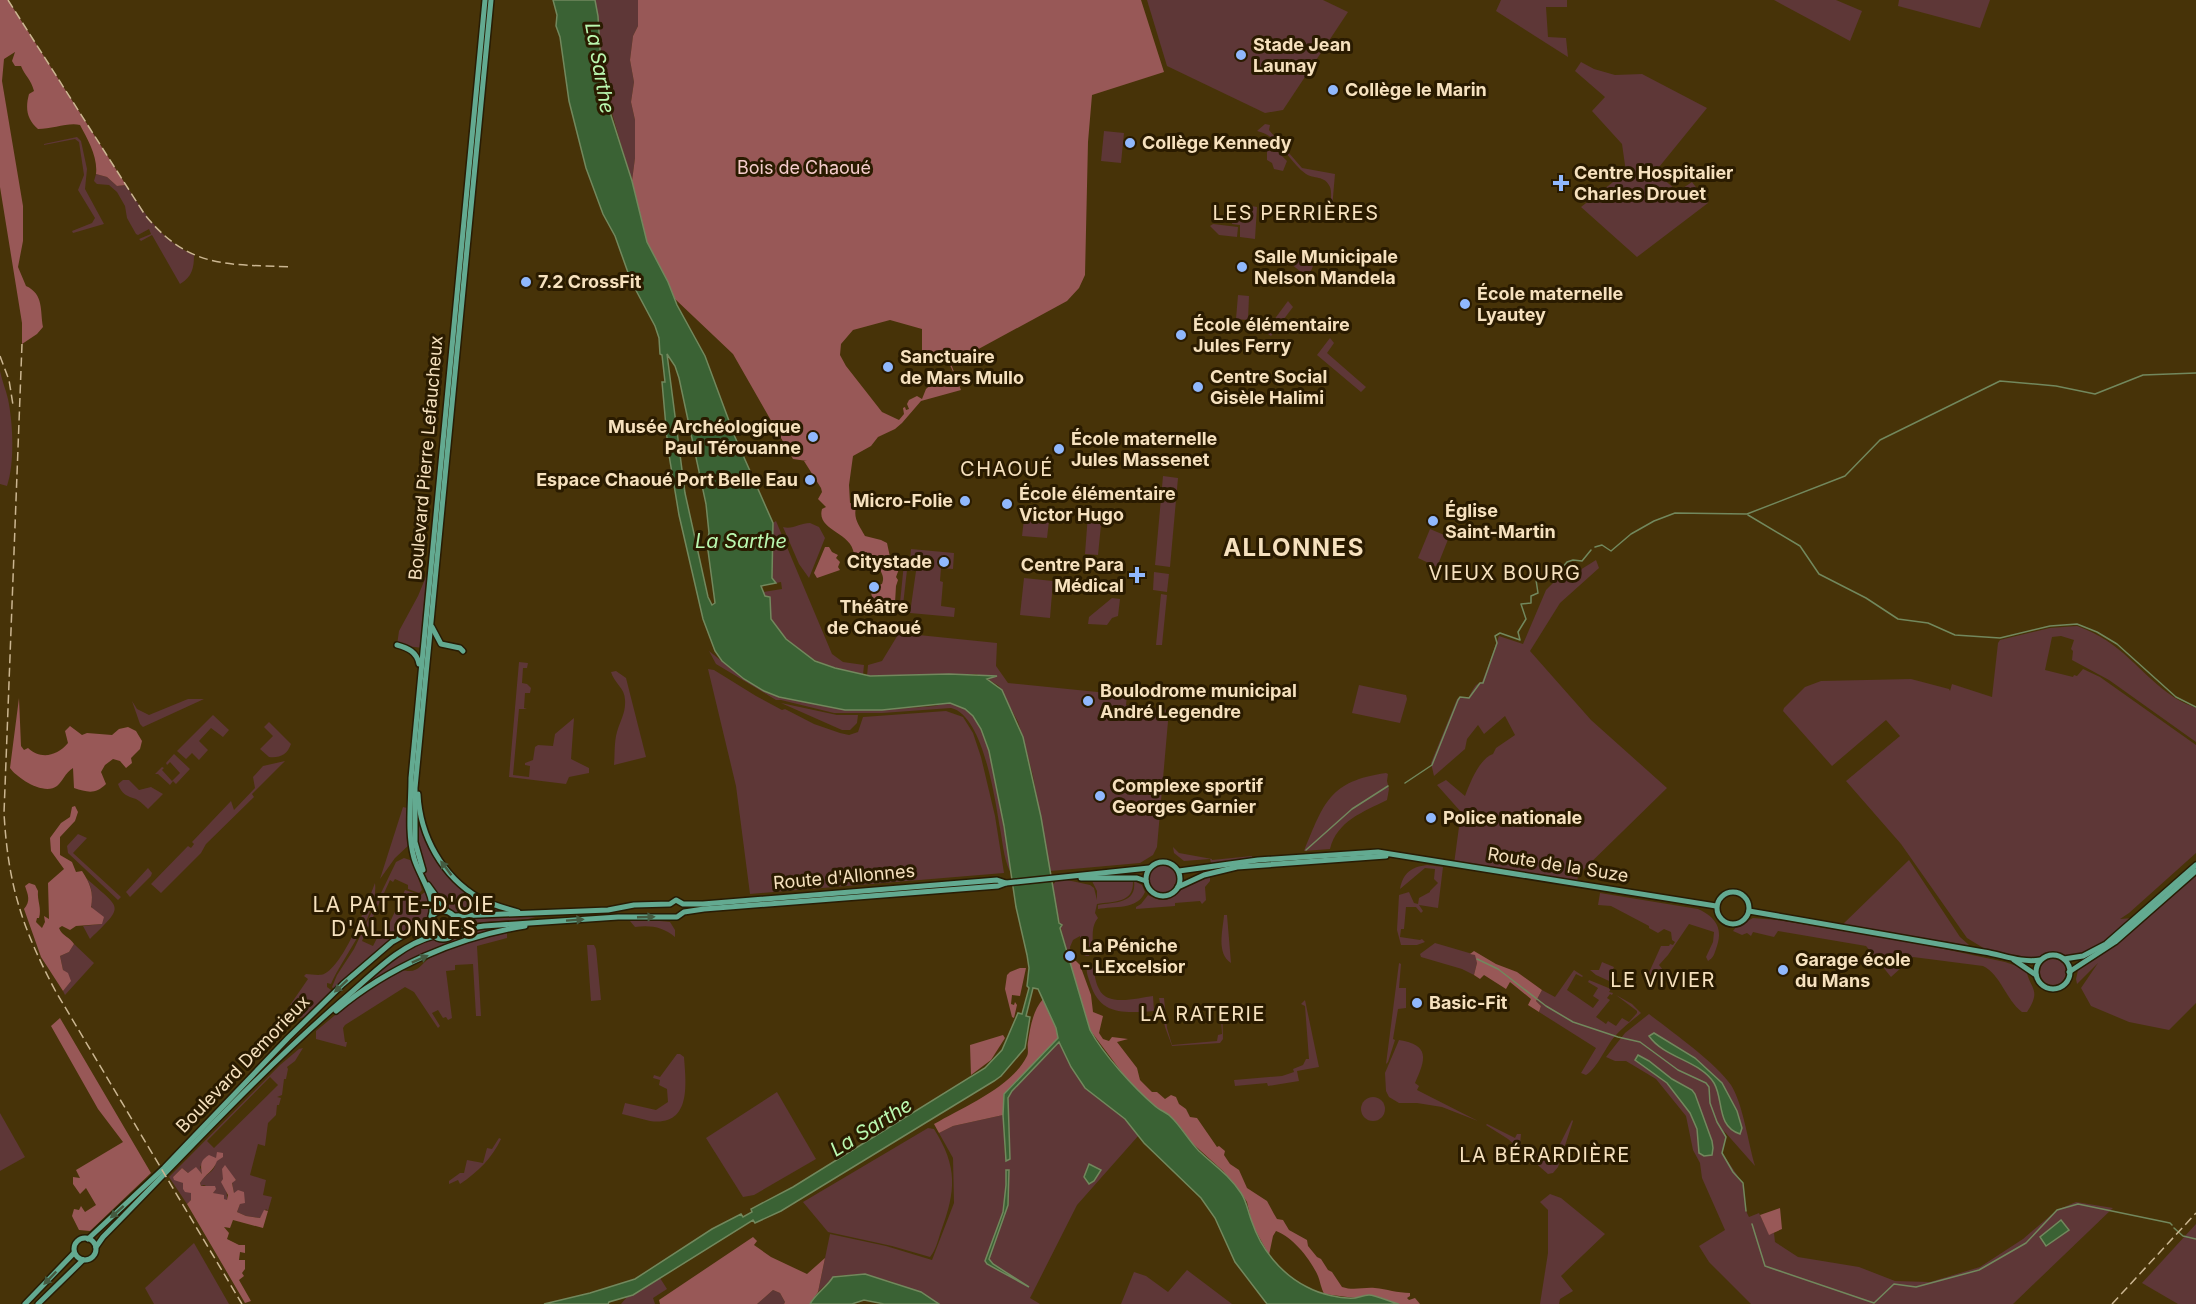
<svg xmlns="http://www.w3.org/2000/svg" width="2196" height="1304" font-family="Inter,sans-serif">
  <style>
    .green { fill: #5e3737; fill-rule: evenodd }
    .forest { fill: #985857; fill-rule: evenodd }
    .water { fill: #3a6234; stroke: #72885d; stroke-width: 1.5; fill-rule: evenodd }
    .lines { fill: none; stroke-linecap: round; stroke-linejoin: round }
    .stream { stroke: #72885d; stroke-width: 1.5 }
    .major-casing { stroke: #281c04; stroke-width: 8 }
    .major { stroke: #63aa91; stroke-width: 5 }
    .rail { stroke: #cbb691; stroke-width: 1.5; stroke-dasharray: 9 4.5; stroke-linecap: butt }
    .oneway { fill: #445b41 }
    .poi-dot { fill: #90b8fd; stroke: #2a1b00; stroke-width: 2 }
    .labels { text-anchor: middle; stroke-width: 6; stroke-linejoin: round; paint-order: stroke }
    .poi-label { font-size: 18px; font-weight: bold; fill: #f6e1be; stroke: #2a1b00; text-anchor: start }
    .park-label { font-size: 18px; fill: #f6cdcc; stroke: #2a1b00 }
    .street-label { font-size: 18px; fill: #f6e1be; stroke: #2a1b00 }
    .water-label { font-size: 20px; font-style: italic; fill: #baf8af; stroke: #2a1b00 }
    .neighbourhood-label { font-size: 20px; letter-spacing: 1.5px; fill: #f6e1be; stroke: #2a1b00 }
    .quarter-label { font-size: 21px; letter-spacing: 1.5px; fill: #f6e1be; stroke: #2a1b00 }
    .district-label { font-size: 24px; font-weight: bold; letter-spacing: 1.5px; fill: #f6e1be; stroke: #2a1b00 }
  </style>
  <rect width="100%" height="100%" fill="#473308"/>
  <!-- green -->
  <g class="green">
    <path d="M595,0H638V26L633,36L630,60L634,82L631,102L635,120V158L632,181C621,144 609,107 602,69C597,46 599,23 595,0Z"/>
    <path d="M1147,0H1323L1348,12L1283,110L1265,113L1167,66Z"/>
    <path d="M1501,0H1567V7H1546L1548,37L1566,38L1568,57L1496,11Z"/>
    <path d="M1774,0H1836L1862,11L1850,41Z"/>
    <path d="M1899,0H1990L1980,28L1898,6Z"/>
    <path d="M1581,62L1594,69L1615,75L1642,74L1707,108L1655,172L1675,189L1680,190L1692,182L1708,203L1637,257L1581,207L1626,172L1622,144L1592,111L1605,97L1575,71Z"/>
    <path d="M1265,124L1270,125L1269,130L1302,168L1335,174L1331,220H1328C1329,210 1333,195 1330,187C1325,175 1313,179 1306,174C1288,161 1280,136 1257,131Z"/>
    <path d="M1104,131L1124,133L1121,163L1101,161Z"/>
    <path d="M77,137L81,141L87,169L85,189L104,224L73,233L72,231L92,223L95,218L78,190L84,175L79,142L75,139L44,145V144Z"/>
    <path d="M1276,150L1287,161L1283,171L1274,169L1272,163L1267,160V151Z"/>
    <path d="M96,174L107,177L117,186L126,185C145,214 161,240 194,255C194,268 192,277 180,284L152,235L141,241L139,239L151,234L149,229L138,235L136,234L127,218L125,206L117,192L109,185L97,184L94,181Z"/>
    <path d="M1235,203L1257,207L1255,239L1240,237V225L1232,224Z"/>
    <path d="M1213,224L1238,227L1237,237L1219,235L1210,226Z"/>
    <path d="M1288,256L1306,257L1313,261C1314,266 1311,274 1305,275L1287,261Z"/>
    <path d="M1238,295L1249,296L1248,320L1236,319Z"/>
    <path d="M1288,301L1293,307L1271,336L1265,332Z"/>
    <path d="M1330,338L1334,343L1327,353L1366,387L1361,392L1317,355Z"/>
    <path d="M0,371C2,381 6,390 8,399C13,423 15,463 7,486L0,484Z"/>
    <path d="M1163,476L1178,478L1170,567L1155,565Z"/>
    <path d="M1088,514L1102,515L1098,555L1085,554Z"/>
    <path d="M1024,519L1049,521L1047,538L1022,536Z"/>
    <path d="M776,521L832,654L843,662L864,665L863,675C831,669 783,652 771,619C767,610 769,602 763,592L782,589L781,582L776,583L772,578L773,523Z"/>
    <path d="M810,523L819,527L825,538L809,578L799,564L783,527C792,530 800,523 810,523Z"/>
    <path d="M1430,529L1449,537L1437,567L1418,558Z"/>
    <path d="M911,549L954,553L953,569L941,568L940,581L943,582L941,606L955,608L954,617L910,613L916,571L907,570L902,614L899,613L904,563L910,564Z"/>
    <path d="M1596,560L1599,568L1560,603L1530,651L1591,720L1667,788L1578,875L1577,884L1454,864L1461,812L1437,785L1446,780L1465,796C1470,783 1479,759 1493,754L1496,748L1515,735L1505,716L1484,734L1478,725L1467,739L1465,749L1434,776L1431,763L1457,699L1460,697H1469C1472,691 1475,683 1482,682L1499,636L1523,644L1546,590L1569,567L1580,570Z"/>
    <path d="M432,562L423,648L397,645L399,631L418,596Z"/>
    <path d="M1154,572L1169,574L1167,592L1153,590Z"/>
    <path d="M1024,578L1053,581L1050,618L1020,615Z"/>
    <path d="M1161,594L1167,595L1162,645H1156Z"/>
    <path d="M1112,598L1120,599L1118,616L1112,618L1107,625L1088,624L1089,617Z"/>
    <path d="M2077,626C2123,642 2138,673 2175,698C2181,702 2189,705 2196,708V742L2109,680L2072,660L2073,651L2071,649L2074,640L2061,636L2052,637L2045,670L2073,677L2074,675L2077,676L2083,669L2100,677L2196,745V853L2129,913L2120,919L2133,918C2116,933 2094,957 2069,957C2067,957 2062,954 2060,954C2050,950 2042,955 2033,960L1985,949L1967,938L1901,844L1846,781L1900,736L1886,720L1832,766L1783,711L1784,708L1805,687L1821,681L1911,679L1949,689L1950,691L1952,684L1992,697L1998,643L2000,640L2050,628Z"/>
    <path d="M899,633L997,643L996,666L1008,683L1127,695L1126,705L1169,710L1157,847L1153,855L1140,863L1050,871L1033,776L1023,737L1018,722L999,686L986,678L997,676L985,677L976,674L867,676L868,665L882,661Z"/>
    <path d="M709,651L744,679L764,691L779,697L845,710H882L935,706L944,703H952L965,709L973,716L981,729L989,751L1013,876C1004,864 1003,844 1000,828C995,799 983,715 951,708L882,713H834L781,700H776L716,664Z"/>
    <path d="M519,662L528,663L527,668H523L522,683L527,684L531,688L530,693H525L524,708L527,709H519L513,775L529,777L530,766L525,765V763L533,760L535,747L538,745L553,746L555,734L574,718L571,759L589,768V773L569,777L566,784L509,777Z"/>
    <path d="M708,669L714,670L756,696L782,710L785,709L814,724L840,733L849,735L858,732L863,717L946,711L963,717L973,733L981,757L995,816L1004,873L750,894L736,786Z"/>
    <path d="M616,671L626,678L646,757L614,765C615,755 614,742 617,732C620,721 626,713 625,700C625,688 614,683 611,672Z"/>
    <path d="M1359,685L1406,695L1407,699L1400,723L1352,713Z"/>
    <path d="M188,699H204L143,727L140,724L132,701L137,709L149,715Z"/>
    <path d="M781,703L837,715H858L857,723L850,730H842Z"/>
    <path d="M213,715L229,730L223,737L211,728L199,741L208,750L199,760L192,753L186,759L177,751Z"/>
    <path d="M269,722L291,744C287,755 280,758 269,757L260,749L273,736L264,727Z"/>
    <path d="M174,754L190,769L176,784L173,781L170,785L158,774H155L162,767L164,768L162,770L172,781L180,773L170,762L167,765L166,763Z"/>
    <path d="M285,761L252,794L254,797L206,844L201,853L161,893L151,884L188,846L191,848L194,844L192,842L231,801L234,810L255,788L253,777L263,766Z"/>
    <path d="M1386,773L1388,774L1387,781L1389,789L1387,800C1363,812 1337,821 1330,849L1304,851C1324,803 1329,781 1386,773Z"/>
    <path d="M123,780H129L139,790L151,787L163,794L148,809C145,806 140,801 136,799C127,796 122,795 118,784Z"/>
    <path d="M418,792L423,826L442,864L465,889L496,905L539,916L528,919L457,924C455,915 452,915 446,910C441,906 435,897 432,892C412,862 416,825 418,792Z"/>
    <path d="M403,807L407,808L409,812L410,844L395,858L380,879Z"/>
    <path d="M78,834L87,838L73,853L121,897L118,900L68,853L67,846Z"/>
    <path d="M1173,847L1179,853L1212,859V860L1252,856V861L1212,867L1210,859L1184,861L1174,853Z"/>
    <path d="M404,858L413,861L422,890L419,893L408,889V885L395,879L393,882L390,880L362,941L373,946L379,934L384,935L405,890L421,895L425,892V888L433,911L429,921L392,942L353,975L350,972L351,975L334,990L332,987L337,975L354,949L396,862Z"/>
    <path d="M1909,860L1960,937L1969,945L1966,946L1944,941L1924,942L1840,927Z"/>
    <circle cx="1163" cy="879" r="15"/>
    <path d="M1427,865L1443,867L1438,908L1419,905L1423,911L1421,913L1416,907H1406L1404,929H1401L1400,937L1420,940L1422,939L1425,942L1417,945H1401L1397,930L1399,895L1409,892L1414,903L1418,904L1419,898L1430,892V891L1438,883L1434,879L1435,869L1425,868L1400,889C1403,873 1411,867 1427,865Z"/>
    <path d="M148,868L152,873L151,876L130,897L126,892Z"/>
    <path d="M2196,875V1003L2169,1030L2129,1022L2091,1006L2081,988L2098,963L2077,984L2076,979L2079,966C2123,943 2159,908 2196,875Z"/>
    <path d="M1210,876V881L1205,887L1206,900L1202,904L1200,901L1175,903V906L1136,909V907L1141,904L1148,895C1170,907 1171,895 1187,885C1194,881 1202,877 1210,876Z"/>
    <path d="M86,878C121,910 126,904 90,939L83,926L102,924L91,906C93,897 92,886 86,878Z"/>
    <path d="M1058,878L1090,885L1094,888L1097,900V891L1092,881H1133C1134,904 1113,901 1097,904L1095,913L1098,918C1088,930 1097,944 1089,956C1079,957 1080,944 1080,936L1073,940L1070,947L1071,953L1067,954L1051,884L1055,883L1054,879Z"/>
    <path d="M1134,881L1142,885L1145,892C1138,910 1114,906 1098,909V905C1114,902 1137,904 1134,881Z"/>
    <path d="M375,883C379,914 343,956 331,984L327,983V987L334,992C322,1004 310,1022 290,1018L286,1011L308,979L304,976L306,974C311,974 319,976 324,974C344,965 367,904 375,883Z"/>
    <path d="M1600,893L1698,909C1716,917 1724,929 1716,949C1714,955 1713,958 1708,961L1706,957L1713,942L1714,932L1689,924L1668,955L1659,965L1663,970L1647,977L1661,946H1669L1670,944L1673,945L1675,942L1672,940L1671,932L1664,929L1658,933L1649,928V926L1611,906L1598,905Z"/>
    <path d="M1224,915H1227L1231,963C1216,953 1223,930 1224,915Z"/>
    <path d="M1753,918L1778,920L1921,944L2005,962L2026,969C2030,990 2042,989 2027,1012H2022C2006,1000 2001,975 1983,966L1913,957L1891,977L1866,946L1778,931L1774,937L1753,932L1751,936L1747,933L1742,935L1733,931L1736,927Z"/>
    <path d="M650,920L670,922L675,930V937C663,927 651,925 635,927L630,921Z"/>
    <path d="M533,925L492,933L419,959L343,1000L396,954L434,936L446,939L464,929Z"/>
    <path d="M507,933V938L477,946L481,1016H476L473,964L455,965V970L446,971L452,1018L448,1020L446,1017L443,1018L438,1010L432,1013L440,1026L438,1028L414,992L405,987L345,1025L343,1028L345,1042H347L346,1047L316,1039V1031L358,996L402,970C419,974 419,965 430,958C452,945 482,938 507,933Z"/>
    <path d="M1435,943L1476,955L1477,963L1474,975L1462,969L1421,957L1420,954Z"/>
    <path d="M74,944L94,963L65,995L63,991L70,981L63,970L60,956L69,952Z"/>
    <path d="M587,945H594L596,949L601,1000L591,1001Z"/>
    <circle cx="2053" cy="972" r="13"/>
    <path d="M1602,962L1614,967L1610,976L1612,977L1611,980L1620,986L1596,975L1590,970H1599Z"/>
    <path d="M1399,963L1401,964L1399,988H1406V1008L1398,1009L1393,1039L1395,1040L1388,1062L1386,1064Z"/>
    <path d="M1088,964L1092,966C1095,973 1095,982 1099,989C1107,1007 1137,998 1153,996L1154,1011C1125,1013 1100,1016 1090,983C1088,976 1085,971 1088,964Z"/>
    <path d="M1574,970L1583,976L1582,977L1576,974L1567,990L1593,1008L1599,1000L1593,996L1598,988L1588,982L1589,980L1611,989L1609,992L1613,993L1612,995L1610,994L1607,998L1610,1000L1596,1017L1606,1024L1608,1021L1616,1026L1622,1018L1629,1022L1637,1013V1011L1616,995L1632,1004L1641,1013C1633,1020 1623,1027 1615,1036C1606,1046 1597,1069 1586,1075L1581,1073L1596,1048L1539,1012L1541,1006L1536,1001L1542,990L1555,997Z"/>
    <path d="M1159,998H1164L1167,1028L1172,1045L1217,1041L1218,1035L1222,1034L1220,1004L1222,1006L1223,1039L1220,1043L1172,1046L1165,1027Z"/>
    <path d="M1305,1000L1319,1067L1297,1071L1299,1081L1268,1086L1267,1083L1235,1086L1234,1080L1282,1076L1294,1072L1293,1069L1303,1065L1306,1059H1309L1305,1006L1301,1004Z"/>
    <path d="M1649,1014C1671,1031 1716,1063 1731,1085C1743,1104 1748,1142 1755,1166L1724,1131L1726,1137L1722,1153C1726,1159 1742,1181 1743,1185C1746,1196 1743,1207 1749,1217L1759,1213L1769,1234L1774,1233L1775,1242L1798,1257L1859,1267L1895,1281L1930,1282L1980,1267L2023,1239L2057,1210L2076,1202L2113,1208L2013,1304H1751L1709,1262L1699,1246L1725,1230L1702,1178L1700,1163L1693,1150L1686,1116L1656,1079L1626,1061H1615L1606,1057L1625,1033Z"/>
    <path d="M1399,1040C1430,1045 1426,1059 1415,1083L1419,1086L1417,1090L1478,1121L1442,1107L1417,1103H1399L1389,1097L1386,1091L1385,1073Z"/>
    <path d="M1059,1042L1071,1067L1085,1088L1121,1115L1139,1135L1077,1205L1030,1298L1040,1304H939L932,1299L890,1281L862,1274L835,1276L818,1292L830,1234L886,1246L932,1260L954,1203L953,1158L939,1133L953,1126L1003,1115L1005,1158L1010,1159L1008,1098L1011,1092Z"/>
    <path d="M303,1048L295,1061L287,1067L288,1069L286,1079H284L282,1095L277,1097L281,1098L279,1105H277L276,1115L268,1123L265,1146L258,1144L250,1175L266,1180L263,1195L272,1197L268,1211L266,1209L260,1218L246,1216L237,1212L240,1204L234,1194L232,1182L236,1180L228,1172H223C224,1183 228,1193 227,1201L213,1193L214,1190L204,1185L201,1186L200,1183C208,1170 217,1174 216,1155V1158L205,1160L200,1167L203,1174L197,1170L188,1173L182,1168L173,1177L183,1183V1186L191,1193V1200L187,1204L169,1177L280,1065L299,1049ZM270,1077L278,1085L214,1148L207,1141Z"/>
    <path d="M677,1054H680L684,1057C686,1083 692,1127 650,1121C641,1119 631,1116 622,1114L625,1103L656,1110L668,1102L667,1089L659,1085L660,1080L653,1078L654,1075L660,1077Z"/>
    <path d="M777,1092L816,1159L754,1195L743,1197L706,1138Z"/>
    <circle cx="1373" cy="1109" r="12"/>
    <path d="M0,1113L25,1157L0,1171Z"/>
    <path d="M1572,1120L1573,1121L1558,1167L1553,1173L1548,1174L1508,1139L1486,1125L1487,1124L1515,1138L1517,1134H1521L1520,1144L1552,1160Z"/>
    <path d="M928,1128L934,1129C958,1167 956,1191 941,1231C938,1240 936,1250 930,1257L892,1246L828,1232L803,1202Z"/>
    <path d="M499,1138L501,1139C492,1158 478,1172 460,1184L458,1180L449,1184V1181L460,1173H464L467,1160L483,1163L487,1148L492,1149Z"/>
    <path d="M1550,1194L1561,1198L1605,1234L1561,1276L1573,1291L1560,1299L1559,1304H1540L1548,1253V1210L1540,1202Z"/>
    <path d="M2196,1224V1304H2178L2142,1283Z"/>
    <path d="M194,1243L229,1304H154L145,1288Z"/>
    <path d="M1187,1270L1232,1304H1121L1134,1272L1146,1276L1168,1292Z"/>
    <path d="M660,1278L667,1289L653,1298L655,1304H621L626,1298Z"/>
    <path d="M773,1290L780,1293L785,1302L784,1304H757Z"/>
  </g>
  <!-- forest -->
  <g class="forest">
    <path d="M0,0H8L126,185L117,186L107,177L96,174C98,157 88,140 80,125C69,122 52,129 38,129C27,119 25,109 29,94L34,91C31,79 25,76 21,66H15L12,61L15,52L4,59L2,81L23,206V241L18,267L26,286C44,294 40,311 43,327L37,334L22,344V323L0,187Z"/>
    <path d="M638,0H1141L1164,72L1092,95L1088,142L1085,275L1079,288L1067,301L951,364L961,390L921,401L902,423L895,429L878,437L871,446L853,456L849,485L850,503L857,504C852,518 859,525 865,536L881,540L887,543L890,557L899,569L896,577L898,580L896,586L895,603H883L885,610L882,614L871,611L869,605L873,600L871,593L880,590L878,585L882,584C885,576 881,574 879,566L870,564L866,558L867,552L854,554C851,531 816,531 822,509L826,507L818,499L822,492L821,488L804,461H807L793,459L733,354L675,299L647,242L632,181L635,158V120L631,102L634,82L630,60L633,36L638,26ZM890,320L922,329V352L930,360L950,365L954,374L951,377L950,385L935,381L926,389L922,399L917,396L909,400L907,404L909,409L906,410L905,407L903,408L904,414L899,420L882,412L846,366L840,355L841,344L853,330Z"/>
    <path d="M825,547H829L832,552L838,555L836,558L840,562L838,567L840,570L817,578L814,573Z"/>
    <path d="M19,698L21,746L24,750L28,748C41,760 57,756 68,743L65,731L70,726L82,735L87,733L112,735L119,729L128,727L136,731L142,741L140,749L131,758L132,763L126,768L120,761L113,759L105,765L101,772L106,784C95,795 87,792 74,788L73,768C65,773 63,781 57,786C44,796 17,778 10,768Z"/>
    <path d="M75,806L78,812L75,821L60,837V855L72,862L76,872L82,871C90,883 94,893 91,907L104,917L102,924L76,926L70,930L62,926L59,928C62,936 70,937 74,944L69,952L60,956L63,970L68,973L71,981L63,991L41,957L24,909C31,901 28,895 25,886L29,883L35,885L38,891C37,901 42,908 39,918H37L36,922L42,928L45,922L44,916L49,919L48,883L64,869L51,851L50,838L61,823L70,817L72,807Z"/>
    <path d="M1474,951L1496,964L1517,972L1542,990L1536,1001L1541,1006L1539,1012L1528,1005L1531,999L1510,982L1506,989L1484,975L1480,979L1474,975L1477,963L1475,955L1470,954Z"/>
    <path d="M1071,960L1076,961L1080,965L1091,995L1093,1012L1103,1016L1099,1033L1103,1039L1109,1041L1112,1037L1128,1039L1117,1042L1137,1068L1140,1080L1152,1092H1157L1165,1099L1171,1095L1176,1097L1179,1104L1186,1109L1190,1117L1197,1118L1217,1147L1219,1146L1225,1151L1224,1155L1230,1164L1239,1170L1247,1188L1267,1201L1274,1214L1277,1219L1283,1220L1289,1230L1307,1240L1308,1246L1317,1257L1321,1259L1328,1270L1332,1272L1342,1287C1354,1291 1363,1287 1375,1288C1387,1289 1397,1293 1410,1293V1296L1407,1298L1409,1300L1415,1298L1420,1304H1399L1365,1296L1355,1298L1324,1294C1321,1288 1320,1281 1318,1276C1311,1260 1293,1237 1276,1231L1273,1236L1269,1255L1252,1224L1247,1202L1241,1193L1223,1171L1191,1142L1181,1128L1164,1112L1156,1108L1126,1078L1090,1030L1070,963Z"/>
    <path d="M1020,968H1026L1020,996L1012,995L1011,1004L1014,1005L1015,1002L1017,1005L1014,1018L1012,1017L1005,989L1007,975L1010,972Z"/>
    <path d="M1043,999L1056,1028L1058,1038L1004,1094L1003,1115L953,1126L939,1133L934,1124C963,1107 1012,1087 1027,1056C1029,1052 1027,1047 1028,1042C1030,1028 1033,1010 1043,999Z"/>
    <path d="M60,1018L151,1173L90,1231L79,1230L72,1216L74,1209L79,1210L81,1206L85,1212L96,1205L86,1188L80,1194L73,1184V1177L80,1178L76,1170L123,1142L98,1109L51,1026Z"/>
    <path d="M1003,1035L1005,1038L991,1060L971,1075L970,1045Z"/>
    <path d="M217,1152L223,1153V1157L217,1161C213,1172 206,1173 200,1183L201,1186H215L216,1189L213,1193L224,1195V1199L227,1200L228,1195L221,1182L223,1179L222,1169L225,1165L236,1180L232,1183L234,1193L238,1190L244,1192L245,1203L240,1204L237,1212L246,1216L260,1218L264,1210L268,1211L263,1228L233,1220L230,1228L224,1227L229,1233L227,1239L239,1245H245V1253L240,1252L239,1260H245V1269L242,1273L244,1276L239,1280L251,1301L245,1303L187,1204L191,1200V1193L185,1192L183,1189V1183L174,1180L173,1177L182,1168L188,1173L196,1167L202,1174C200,1164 201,1160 209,1155L216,1158Z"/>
    <path d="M1780,1208L1782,1229L1769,1235L1760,1215Z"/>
    <path d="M753,1237L757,1241L754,1245L771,1257L807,1274L825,1258L818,1292L810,1304H784L785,1302L780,1293L773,1290L757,1304H660L659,1300Z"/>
  </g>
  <!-- water -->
  <g class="water">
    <path d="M553,0H595L598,16L601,66L609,109L632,181L647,242L668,282L677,305L705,356L735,437L773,523L772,578L776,583L761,586L765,596L770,597L771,619L786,639L815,661L835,668L870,676L949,674L997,676L987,679L1002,690L1023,737L1041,817L1059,923L1062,925L1060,928L1090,1030C1103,1054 1134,1088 1155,1106C1159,1110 1166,1112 1170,1116C1181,1126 1188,1140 1199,1151C1215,1166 1228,1174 1241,1193C1247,1202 1248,1212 1252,1222C1261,1249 1281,1274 1307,1287C1320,1294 1340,1299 1355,1298C1360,1297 1364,1295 1369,1295C1376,1295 1390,1302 1399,1304H1267L1235,1262L1215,1218L1201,1198L1144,1143L1125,1119L1085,1088L1071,1067L1059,1042L1012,1091L1008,1098L1010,1159L1006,1161L1003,1115L1004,1094L1058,1038L1056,1028L1038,989L1033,988L1026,1016L1030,1017L1025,1048L1001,1076L994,1081L781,1211L755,1223L753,1220L633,1295L609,1302L608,1304H544L590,1293L635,1279L712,1229L741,1214L743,1217L752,1212L751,1209L793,1187L985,1068L1002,1050L1018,1013L1022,1014L1029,988L1027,986L1029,968L1027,955L1016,907L1004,826L989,751L981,729L973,716L965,709L950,703L882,710H845L779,697L764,691L744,679L722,661L715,651L703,619L679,515L668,449L662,382H665L662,355L660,354L659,338L655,326L631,281L615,236L603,214L586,168L569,101L560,37L556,26L557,15ZM667,354L675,366L679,378L706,504L709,533L707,543L715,603L712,605L708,597L685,493Z"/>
    <path d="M1654,1033L1695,1058L1722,1083L1737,1111L1742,1128L1740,1134C1716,1126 1724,1100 1714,1083C1701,1061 1664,1058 1649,1036Z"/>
    <path d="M1638,1055L1649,1061L1672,1079L1692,1090L1695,1094L1712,1141L1713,1148L1712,1155L1704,1156L1699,1153L1697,1129L1690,1113L1667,1083L1635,1060Z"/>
    <path d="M1089,1164L1101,1170L1094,1181L1089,1184L1084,1177Z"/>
    <path d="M1006,1170H1009L1008,1205L989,1259L993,1264L1029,1287L987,1264L985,1261L1003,1212L1006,1185Z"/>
    <path d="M2061,1220L2069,1230L2046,1246L2040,1237Z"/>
    <path d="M865,1274L921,1292L939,1304H884L864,1300L852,1304H810C816,1293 827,1287 833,1277Z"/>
  </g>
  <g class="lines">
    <!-- stream -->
    <g class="stream">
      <path d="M1748,515L1800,546L1819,574L1866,598L1898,619L1928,623L1955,635L2000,638L2050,626L2077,624L2097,632L2117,644L2176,697L2196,707"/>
      <path d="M1595,547L1602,545L1611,551L1631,534L1654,521L1675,513L1747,514L1845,476L1880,440L2000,381L2056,386L2095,394L2143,375L2196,373"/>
      <path d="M1405,783L1432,765L1458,700L1460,697L1469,698L1480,683H1483L1497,643L1495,636L1500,633L1520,640L1518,632L1526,619L1521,604L1531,603V596L1538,593L1536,580L1548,579L1556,575L1567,562L1573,560L1582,561L1591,550"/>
      <path d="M1306,850L1352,809L1388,786"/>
      <path d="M1477,959L1498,969L1546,1006L1573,1022L1618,1037L1640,1042L1678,1070L1706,1083L1709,1087L1710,1103L1717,1122L1726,1137L1722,1153L1733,1172L1743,1183L1746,1211"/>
      <path d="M1752,1224L1765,1266L1874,1303L1894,1284L1916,1287L1979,1270L2026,1243L2057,1210L2078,1204L2170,1223L2172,1225"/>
      <path d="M2174,1228L2183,1236L2196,1239"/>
    </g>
    <!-- major casing -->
    <g class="major-casing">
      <g id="major">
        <path d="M432,627L441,644L460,648L463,651"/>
        <path d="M397,645C408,648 417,652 419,664"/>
        <path d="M418,794C420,836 442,876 479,898C491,905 505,908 518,912"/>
        <circle cx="1163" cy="879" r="17"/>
        <path d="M423,870L415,842V788L491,0"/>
        <path d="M1179,871L1258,860L1378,852L1716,906"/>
        <path d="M1081,878H1137L1146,881"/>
        <path d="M428,885L446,910"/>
        <path d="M1178,887L1204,875L1237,867L1386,856"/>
        <circle cx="1733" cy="908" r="16"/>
        <circle cx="443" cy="925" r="14"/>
        <path d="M1749,911L1984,952C2003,955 2021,963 2040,960"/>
        <path d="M431,916C437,898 419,876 414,858C407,833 411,804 411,778L485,0"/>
        <path d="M455,916L608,910L634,905L670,904L676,900L683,904H703L997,880L1006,883"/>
        <path d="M455,932L464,929L484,926L618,917H677L684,912L704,909L998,886L1006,883L1149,868"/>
        <circle cx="2053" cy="972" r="17"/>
        <path d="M2064,959L2083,956L2106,944L2196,865"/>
        <path d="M2014,960L2036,975"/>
        <path d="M2069,972L2115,942L2196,871"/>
        <path d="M336,1011C388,967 457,937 525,926"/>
        <circle cx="85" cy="1249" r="11"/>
        <path d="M88,1239L164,1168L288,1038L343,984L392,942L429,921"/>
        <path d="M96,1247L103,1237C183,1156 259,1072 345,998C372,975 399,945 434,936"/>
        <path d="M25,1304L74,1253"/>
        <path d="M38,1304L83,1260"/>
      </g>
    </g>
    <!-- major -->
    <use href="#major" class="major"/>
    <!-- rail -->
    <g class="rail">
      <path d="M8,0L145,215C189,269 227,264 291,267"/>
      <path d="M22,344L4,813C8,885 22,928 56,992L242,1304"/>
      <path d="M0,356L9,380L13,405"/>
      <path d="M2112,1304L2196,1213"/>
    </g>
  </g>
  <!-- one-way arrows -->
  <defs><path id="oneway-solid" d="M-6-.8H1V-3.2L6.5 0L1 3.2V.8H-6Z" transform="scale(1.5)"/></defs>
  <g class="oneway">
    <use href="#oneway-solid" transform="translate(446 868) rotate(-127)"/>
    <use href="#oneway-solid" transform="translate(646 917) rotate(-2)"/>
    <use href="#oneway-solid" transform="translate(575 920) rotate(-4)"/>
    <use href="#oneway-solid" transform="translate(420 959) rotate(-24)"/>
    <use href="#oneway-solid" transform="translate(341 986) rotate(137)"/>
    <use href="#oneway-solid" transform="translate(117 1212) rotate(138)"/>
    <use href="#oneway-solid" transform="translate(50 1278) rotate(134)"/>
  </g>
  <!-- markers -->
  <g class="poi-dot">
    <circle cx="1241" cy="55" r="6"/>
    <circle cx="1333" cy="90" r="6"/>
    <circle cx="1130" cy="143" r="6"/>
    <path d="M1558 174h6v6h6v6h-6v6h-6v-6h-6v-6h6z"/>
    <circle cx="1242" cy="267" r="6"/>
    <circle cx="526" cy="282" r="6"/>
    <circle cx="1465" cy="304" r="6"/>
    <circle cx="1181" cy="335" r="6"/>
    <circle cx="888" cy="367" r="6"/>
    <circle cx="1198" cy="387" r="6"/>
    <circle cx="813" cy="437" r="6"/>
    <circle cx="1059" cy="449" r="6"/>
    <circle cx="810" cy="480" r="6"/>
    <circle cx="965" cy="501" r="6"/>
    <circle cx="1007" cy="504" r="6"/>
    <circle cx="1433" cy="521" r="6"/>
    <circle cx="944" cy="562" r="6"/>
    <path d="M1134 566h6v6h6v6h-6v6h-6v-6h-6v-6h6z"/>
    <circle cx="874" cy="587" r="6"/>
    <circle cx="1088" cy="701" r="6"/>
    <circle cx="1100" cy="796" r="6"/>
    <circle cx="1431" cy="818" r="6"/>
    <circle cx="1070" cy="956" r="6"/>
    <circle cx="1783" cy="970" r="6"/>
    <circle cx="1417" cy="1003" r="6"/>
  </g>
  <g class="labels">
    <!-- poi labels -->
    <g class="poi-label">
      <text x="1253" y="51">Stade Jean<tspan x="1253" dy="21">Launay</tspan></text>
      <text x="1345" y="96">Collège le Marin</text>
      <text x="1142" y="149">Collège Kennedy</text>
      <text x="1574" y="179">Centre Hospitalier<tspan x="1574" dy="21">Charles Drouet</tspan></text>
      <text x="1254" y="263">Salle Municipale<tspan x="1254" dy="21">Nelson Mandela</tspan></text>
      <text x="538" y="288">7.2 CrossFit</text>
      <text x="1477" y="300">École maternelle<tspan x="1477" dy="21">Lyautey</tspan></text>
      <text x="1193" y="331">École élémentaire<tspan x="1193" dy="21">Jules Ferry</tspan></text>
      <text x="900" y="363">Sanctuaire<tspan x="900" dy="21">de Mars Mullo</tspan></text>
      <text x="1210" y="383">Centre Social<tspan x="1210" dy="21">Gisèle Halimi</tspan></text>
      <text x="801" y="433" text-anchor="end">Musée Archéologique<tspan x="801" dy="21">Paul Térouanne</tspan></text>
      <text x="1071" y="445">École maternelle<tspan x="1071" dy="21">Jules Massenet</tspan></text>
      <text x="798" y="486" text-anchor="end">Espace Chaoué Port Belle Eau</text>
      <text x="1019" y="500">École élémentaire<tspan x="1019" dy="21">Victor Hugo</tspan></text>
      <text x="953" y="507" text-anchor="end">Micro-Folie</text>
      <text x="1445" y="517">Église<tspan x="1445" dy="21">Saint-Martin</tspan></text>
      <text x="932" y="568" text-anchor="end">Citystade</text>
      <text x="1124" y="571" text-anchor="end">Centre Para<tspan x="1124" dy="21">Médical</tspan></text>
      <text x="874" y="613" text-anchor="middle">Théâtre<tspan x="874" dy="21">de Chaoué</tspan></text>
      <text x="1100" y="697">Boulodrome municipal<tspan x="1100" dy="21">André Legendre</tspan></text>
      <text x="1112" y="792">Complexe sportif<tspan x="1112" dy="21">Georges Garnier</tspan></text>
      <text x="1443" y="824">Police nationale</text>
      <text x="1082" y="952">La Péniche<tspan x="1082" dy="21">- LExcelsior</tspan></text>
      <text x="1795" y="966">Garage école<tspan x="1795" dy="21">du Mans</tspan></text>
      <text x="1429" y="1009">Basic-Fit</text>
    </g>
    <!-- park labels -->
    <g class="park-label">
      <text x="804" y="174">Bois de Chaoué</text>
    </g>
    <!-- street labels -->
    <g class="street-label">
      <text transform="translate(426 458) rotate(-85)" y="6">Boulevard Pierre Lefaucheux</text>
      <text transform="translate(1558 865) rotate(9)" y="6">Route de la Suze</text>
      <text transform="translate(844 877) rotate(-5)" y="6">Route d'Allonnes</text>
      <text transform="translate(243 1064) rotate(-46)" y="6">Boulevard Demorieux</text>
    </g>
    <!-- water labels -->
    <g class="water-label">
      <text transform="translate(600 68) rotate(80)" y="7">La Sarthe</text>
      <text x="741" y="548">La Sarthe</text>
      <text transform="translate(871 1127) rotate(-32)" y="7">La Sarthe</text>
    </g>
    <!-- neighbourhood labels -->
    <g class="neighbourhood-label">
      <text x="1296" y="220">LES PERRIÈRES</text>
      <text x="1007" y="476">CHAOUÉ</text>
      <text x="1505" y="580">VIEUX BOURG</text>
      <text x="1663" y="987">LE VIVIER</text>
      <text x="1203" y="1021">LA RATERIE</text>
      <text x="1545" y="1162">LA BÉRARDIÈRE</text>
    </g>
    <!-- quarter labels -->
    <g class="quarter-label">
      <text x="404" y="912">LA PATTE-D'OIE<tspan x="404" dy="24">D'ALLONNES</tspan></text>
    </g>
    <!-- district labels -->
    <g class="district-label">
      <text x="1294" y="556">ALLONNES</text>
    </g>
  </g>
</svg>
